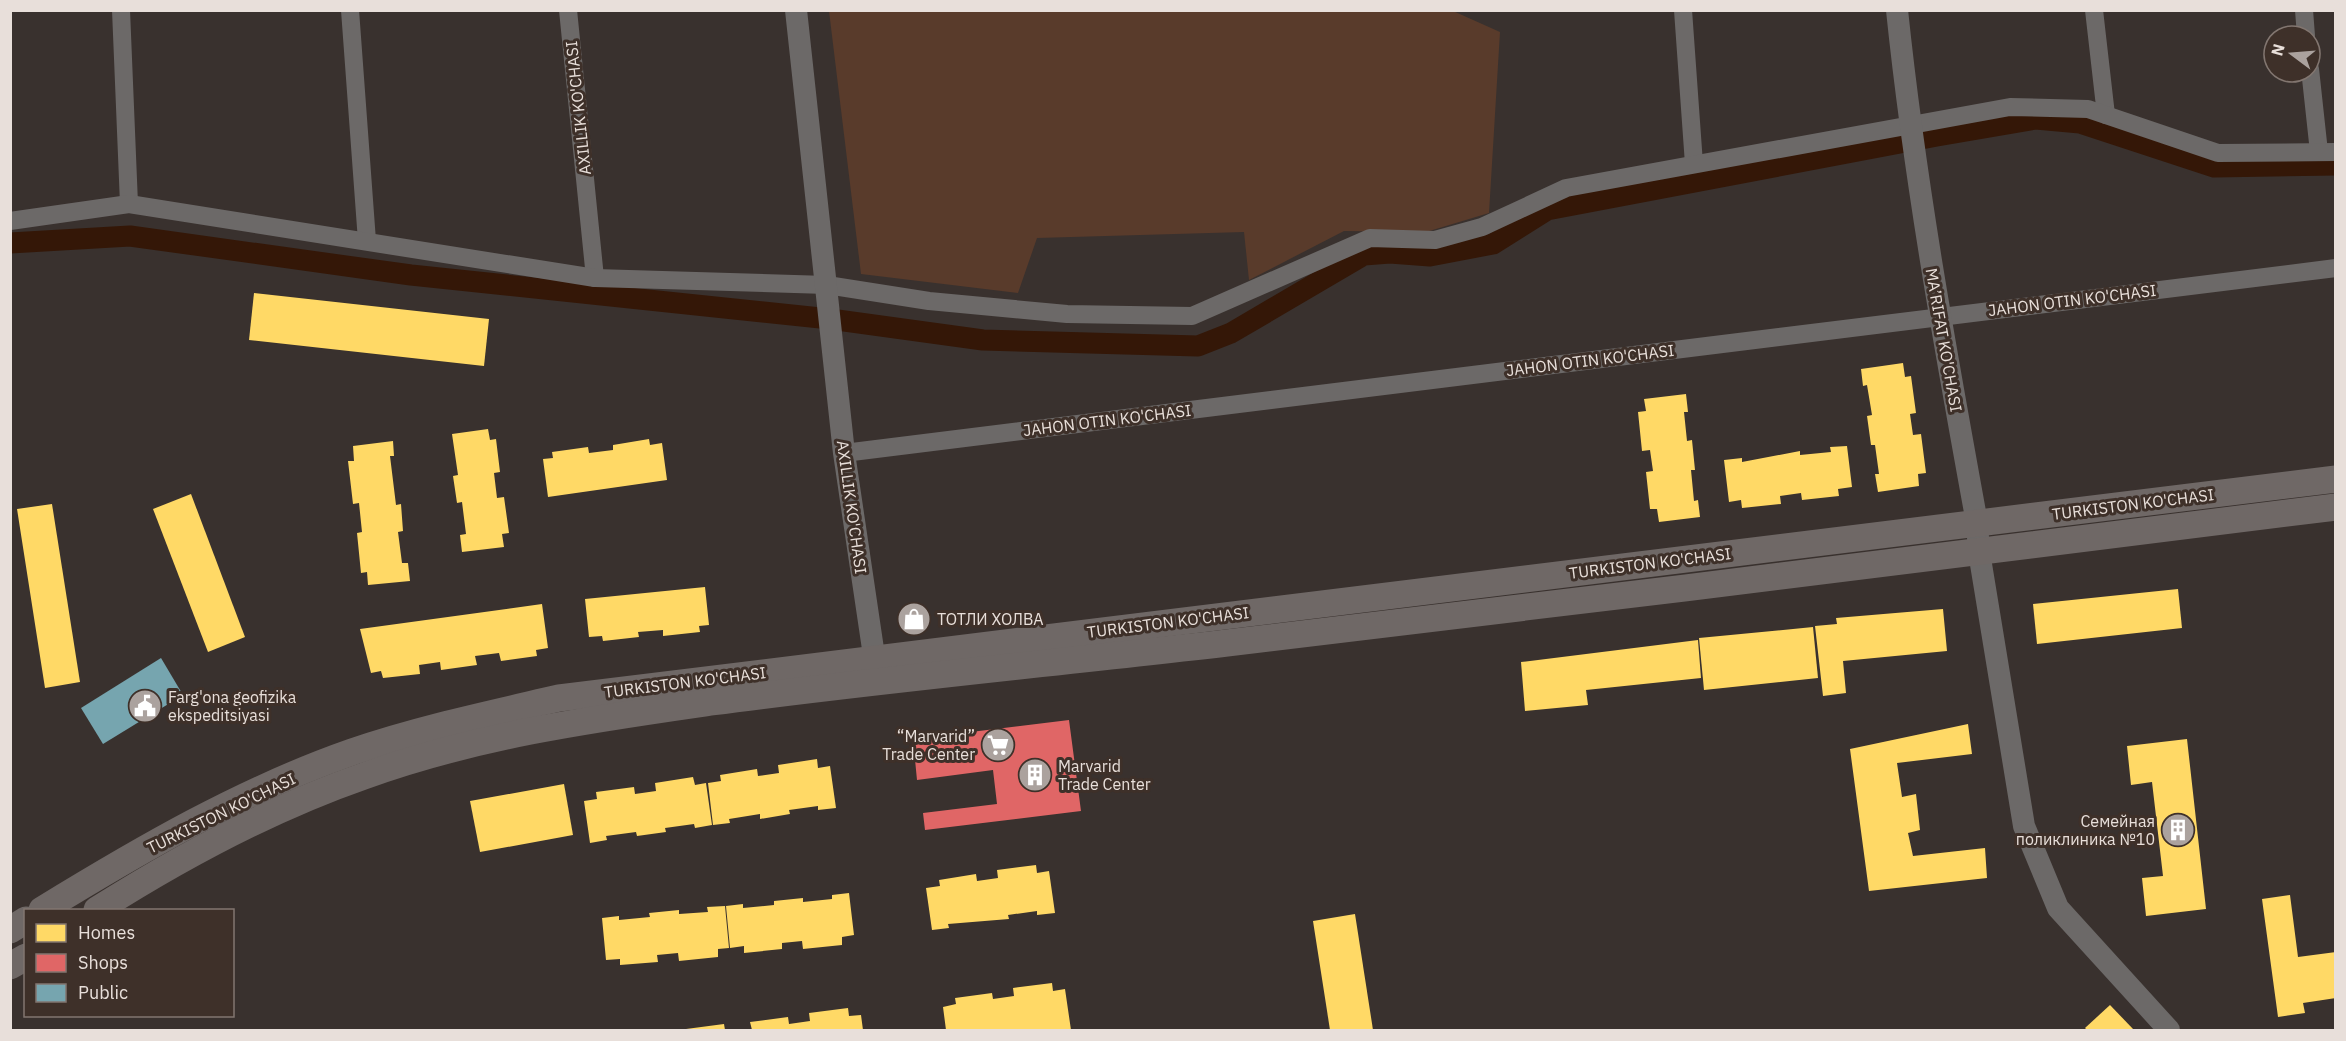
<svg xmlns="http://www.w3.org/2000/svg" width="2346" height="1041" font-family="'IBM Plex Sans',sans-serif">
  <style>
    .green { fill: #593b2b }
    .homes { fill: #ffd966 }
    .shops { fill: #e06666 }
    .public { fill: #76a5af }
    .lines { fill: none; stroke-linecap: round; stroke-linejoin: round }
    .canal { stroke: #341707; stroke-width: 21 }
    .minor { stroke: #6c6968; stroke-width: 18 }
    .tertiary { stroke: #6c6968; stroke-width: 22 }
    .primary { stroke: #6f6866; stroke-width: 27 }
    .labels { text-anchor: middle; stroke-width: 6; stroke-linejoin: round; paint-order: stroke }
    .street-label { font-size: 16px; fill: #e8dfda; stroke: #3e3029 }
    .poi-label { font-size: 16px; fill: #e8dfda; stroke: #3e3029; text-anchor: start }
  </style>
  <rect width="100%" height="100%" fill="#39312e"/>
  <!-- green -->
  <path class="green" d="M829,11H1453L1500,32L1489,213L1426,232L1344,231L1249,280L1244,232L1037,238L1018,293L861,274Z"/>
  <!-- homes -->
  <g class="homes">
    <path d="M254,293L489,319L484,366L249,340Z"/>
    <path d="M1903,363L1905,377L1911,376L1916,413L1910,414L1913,435L1921,434L1926,473L1918,474L1919,486L1878,492L1875,474H1879L1875,445H1871L1867,416L1872,415L1867,385L1863,386L1861,369Z"/>
    <path d="M1686,394L1688,412H1684L1687,441L1692,440L1695,470H1691L1694,501L1698,500L1700,517L1659,522L1657,509H1650L1646,472L1653,471L1650,450L1642,451L1638,412L1646,411L1644,399Z"/>
    <path d="M488,429L490,440L496,439L500,472L494,473L497,498L504,497L509,533L502,534L504,547L462,552L460,535L466,534L462,502L457,503L453,476L458,475L452,434Z"/>
    <path d="M649,439L650,445L662,443L667,480L548,497L543,459L553,458L552,452L588,447L589,453L613,450V445Z"/>
    <path d="M393,441L394,456H390L396,505L401,504L403,531L398,532L402,563H408L410,581L368,585L367,572L361,573L357,533L362,532L359,503L353,504L348,461H354L353,446Z"/>
    <path d="M1847,446L1852,487L1838,489L1839,496L1802,500L1801,493L1780,496L1781,504L1742,508L1741,500L1729,502L1724,460L1742,458V462L1800,451V455L1831,452L1830,447Z"/>
    <path d="M191,494L245,637L208,652L153,509Z"/>
    <path d="M52,504L80,682L45,688L17,509Z"/>
    <path d="M705,587L709,625L699,626L700,632L663,636V630L638,632L639,637L603,641L602,636L589,637L585,599Z"/>
    <path d="M2178,589L2182,628L2037,644L2033,604Z"/>
    <path d="M542,604L548,648L536,650L537,656L501,661L499,653L475,656L477,665L441,670L440,662L419,665L420,674L383,678L381,671L371,673L360,629Z"/>
    <path d="M1943,609L1947,651L1843,661L1846,693L1823,696L1815,626L1837,624L1836,618Z"/>
    <path d="M1813,627L1818,678L1704,690L1699,638Z"/>
    <path d="M1698,640L1701,678L1586,690L1588,705L1525,711L1521,662Z"/>
    <path d="M1968,724L1972,754L1897,763L1902,797L1916,794L1920,830L1908,833L1913,856L1985,848L1987,878L1869,891L1850,749Z"/>
    <path d="M2187,739L2206,909L2146,916L2142,878L2163,876L2152,782L2131,785L2127,746Z"/>
    <path d="M817,759L818,768L830,766L836,808L818,810V806L789,810L790,814L760,819V814L729,819L730,823L713,825L708,783L721,781L720,775L757,769L758,776L779,773L778,765Z"/>
    <path d="M693,777L695,785L706,783L712,825L695,828L694,824L665,828L666,832L637,836L636,832L606,836L607,840L590,843L584,801L597,799L596,792L634,787L635,794L656,791L655,783Z"/>
    <path d="M564,784L573,835L480,852L470,801Z"/>
    <path d="M1036,865L1037,873L1049,871L1055,913L1037,915V911L1008,915L1009,919L948,924L949,928L932,930L926,888L940,886L939,880L976,874L977,881L998,878L997,870Z"/>
    <path d="M849,893L854,935L842,937V945L803,949L802,941L782,943V949L744,953V946L730,948L726,906L743,904V908L774,905V901L803,898V902L832,899V895Z"/>
    <path d="M2290,895L2298,957L2336,952V998L2303,1003L2305,1013L2278,1017L2262,899Z"/>
    <path d="M725,906L729,948L718,949V957L679,961L678,953L657,955L658,962L620,965V959L606,960L602,918L619,916V920L650,917L649,913L679,910V914L708,912L707,907Z"/>
    <path d="M1355,914L1373,1030H1330L1313,921Z"/>
    <path d="M1052,983L1053,991L1065,989L1071,1030H946L943,1007L956,1004L955,998L992,993L993,999L1014,996L1013,988Z"/>
    <path d="M2110,1005L2134,1030H2087L2085,1028Z"/>
    <path d="M848,1008L849,1016L861,1015L863,1030H752L750,1022L788,1017L789,1024L810,1021L809,1013Z"/>
    <path d="M724,1024L725,1030H686V1029Z"/>
  </g>
  <!-- shops -->
  <path class="shops" d="M1069,720L1081,811L925,830L923,813L997,804L993,770L917,780L913,739Z"/>
  <!-- public -->
  <path class="public" d="M161,658L183,695L103,744L81,708Z"/>
  <g class="lines">
    <!-- canal -->
    <path class="canal" d="M10,243L130,236L411,275L830,319L983,340L1198,346L1231,333L1364,255L1390,253L1430,256L1493,244L1547,210L1937,136L2036,119L2080,123L2214,167L2336,165"/>
    <!-- minor -->
    <g class="minor">
      <path d="M121,10L129,204"/>
      <path d="M350,10L367,241"/>
      <path d="M568,10L595,278"/>
      <path d="M1683,10L1694,164"/>
      <path d="M2094,10L2106,115"/>
      <path d="M2304,10L2306,36"/>
      <path d="M2310,69L2319,152"/>
      <path d="M10,221L129,204L595,278L827,285L929,301L1067,314L1192,316L1370,238L1435,240L1482,227L1566,188L2010,107L2088,109L2218,153L2336,152"/>
      <path d="M844,453L2336,268"/>
    </g>
    <!-- tertiary -->
    <g class="tertiary">
      <path d="M796,10L844,453L877,676"/>
      <path d="M1897,10C1915,183 1946,353 1977,523L1979,552L2024,826L2058,908L2169,1030"/>
    </g>
    <!-- primary -->
    <g class="primary">
      <path d="M42,910C140,850 243,790 352,752C419,729 490,714 559,698L2336,479"/>
      <path d="M97,910C182,856 269,809 364,776C477,735 594,719 712,702C883,679 1055,663 1227,643C1597,599 1966,554 2336,507"/>
      <path d="M10,930L26,920"/>
      <path d="M10,966L26,957"/>
    </g>
  </g>
  <!-- icons -->
  <defs>
    <g id="shop-disc" transform="scale(1.725)"><circle r="9.5" fill="#aba29e" stroke="#3e3029"/><path d="M-5-2.5h2.3a2.7 3.5 0 0 1 5.4 0H5L5.5 6h-11ZM-1.5-2.5h3a1.5 2.3 0 0 0-3 0Z" fill="#fff"/></g>
    <g id="civic-disc" transform="scale(1.725)"><circle r="9.5" fill="#aba29e" stroke="#3e3029"/><path d="M-.6-6.5H3V-4.5H.6V-3L4-1V1h2V6H-6V1h2V-1L-.6-3ZM-1.2 2.5V6h2.4V2.5Z" fill="#fff"/></g>
    <g id="supermarket-disc" transform="scale(1.725)"><circle r="9.5" fill="#aba29e" stroke="#3e3029"/><path d="M-6-5.5h2.5l.6 2H6L4.5 2H-2.5L-4.4-4H-6ZM-1.5 3.2a1.3 1.3 0 1 0 .1 0ZM3 3.2a1.3 1.3 0 1 0 .1 0Z" fill="#fff"/></g>
    <g id="building-disc" transform="scale(1.725)"><circle r="9.5" fill="#aba29e" stroke="#3e3029"/><path d="M-4-6H4V6H1V3H-1V6H-4ZM-2.5-4.3h1.7v1.8h-1.7ZM.8-4.3h1.7v1.8H.8ZM-2.5-1h1.7V.8h-1.7ZM.8-1h1.7V.8H.8Z" fill="#fff"/></g>
  </defs>
  <g fill-rule="evenodd">
    <use href="#shop-disc" x="914" y="619"/>
    <use href="#civic-disc" x="145" y="706"/>
    <use href="#supermarket-disc" x="998" y="745"/>
    <use href="#building-disc" x="1035" y="775"/>
    <use href="#building-disc" x="2178" y="830"/>
  </g>
  <g class="labels">
    <!-- street labels -->
    <g class="street-label">
      <text transform="translate(578 108) rotate(-96)" y="6">AXILLIK KO'CHASI</text>
      <text transform="translate(2072 300) rotate(-7)" y="6">JAHON OTIN KO'CHASI</text>
      <text transform="translate(1944 340) rotate(80)" y="6">MA’RIFAT KO'CHASI</text>
      <text transform="translate(1590 360) rotate(-7)" y="6">JAHON OTIN KO'CHASI</text>
      <text transform="translate(1107 420) rotate(-7)" y="6">JAHON OTIN KO'CHASI</text>
      <text transform="translate(2133 504) rotate(-7)" y="6">TURKISTON KO'CHASI</text>
      <text transform="translate(852 507) rotate(82)" y="6">AXILLIK KO'CHASI</text>
      <text transform="translate(1650 563) rotate(-7)" y="6">TURKISTON KO'CHASI</text>
      <text transform="translate(1168 622) rotate(-7)" y="6">TURKISTON KO'CHASI</text>
      <text transform="translate(685 682) rotate(-7)" y="6">TURKISTON KO'CHASI</text>
      <text transform="translate(221 813) rotate(-26)" y="6">TURKISTON KO'CHASI</text>
    </g>
    <!-- poi labels -->
    <g class="poi-label">
      <text x="937" y="625">ТОТЛИ ХОЛВА</text>
      <text x="168" y="703">Farg'ona geofizika<tspan x="168" dy="18">ekspeditsiyasi</tspan></text>
      <text x="975" y="742" text-anchor="end">“Marvarid”<tspan x="975" dy="18">Trade Center</tspan></text>
      <text x="1058" y="772">Marvarid<tspan x="1058" dy="18">Trade Center</tspan></text>
      <text x="2155" y="827" text-anchor="end">Семейная<tspan x="2155" dy="18">поликлиника №10</tspan></text>
    </g>
  </g>
  <!-- border -->
  <rect width="2346" height="1041" fill="none" stroke="#e8dfda" stroke-width="24"/>
  <!-- legend -->
  <rect x="24" y="909" width="210" height="108" fill="#3e3029" stroke="#827670" stroke-width="1.5"/>
  <rect x="36" y="924" width="30" height="18" fill="#ffd966" stroke="#827670" stroke-width="1.5"/>
  <text x="78" y="939" font-size="18" fill="#e8dfda">Homes</text>
  <rect x="36" y="954" width="30" height="18" fill="#e06666" stroke="#827670" stroke-width="1.5"/>
  <text x="78" y="969" font-size="18" fill="#e8dfda">Shops</text>
  <rect x="36" y="984" width="30" height="18" fill="#76a5af" stroke="#827670" stroke-width="1.5"/>
  <text x="78" y="999" font-size="18" fill="#e8dfda">Public</text>
  <!-- north arrow -->
  <g transform="translate(2292 54) rotate(286)"><circle r="28" fill="#3e3029" stroke="#827670" stroke-width="1.5"/>
  <path d="M0-4.5L10 22L0 15L-10 22Z" fill="#aba29e"/>
  <text y="-9" font-size="16" font-weight="bold" text-anchor="middle" fill="#e8dfda">N</text>
  </g>
</svg>
